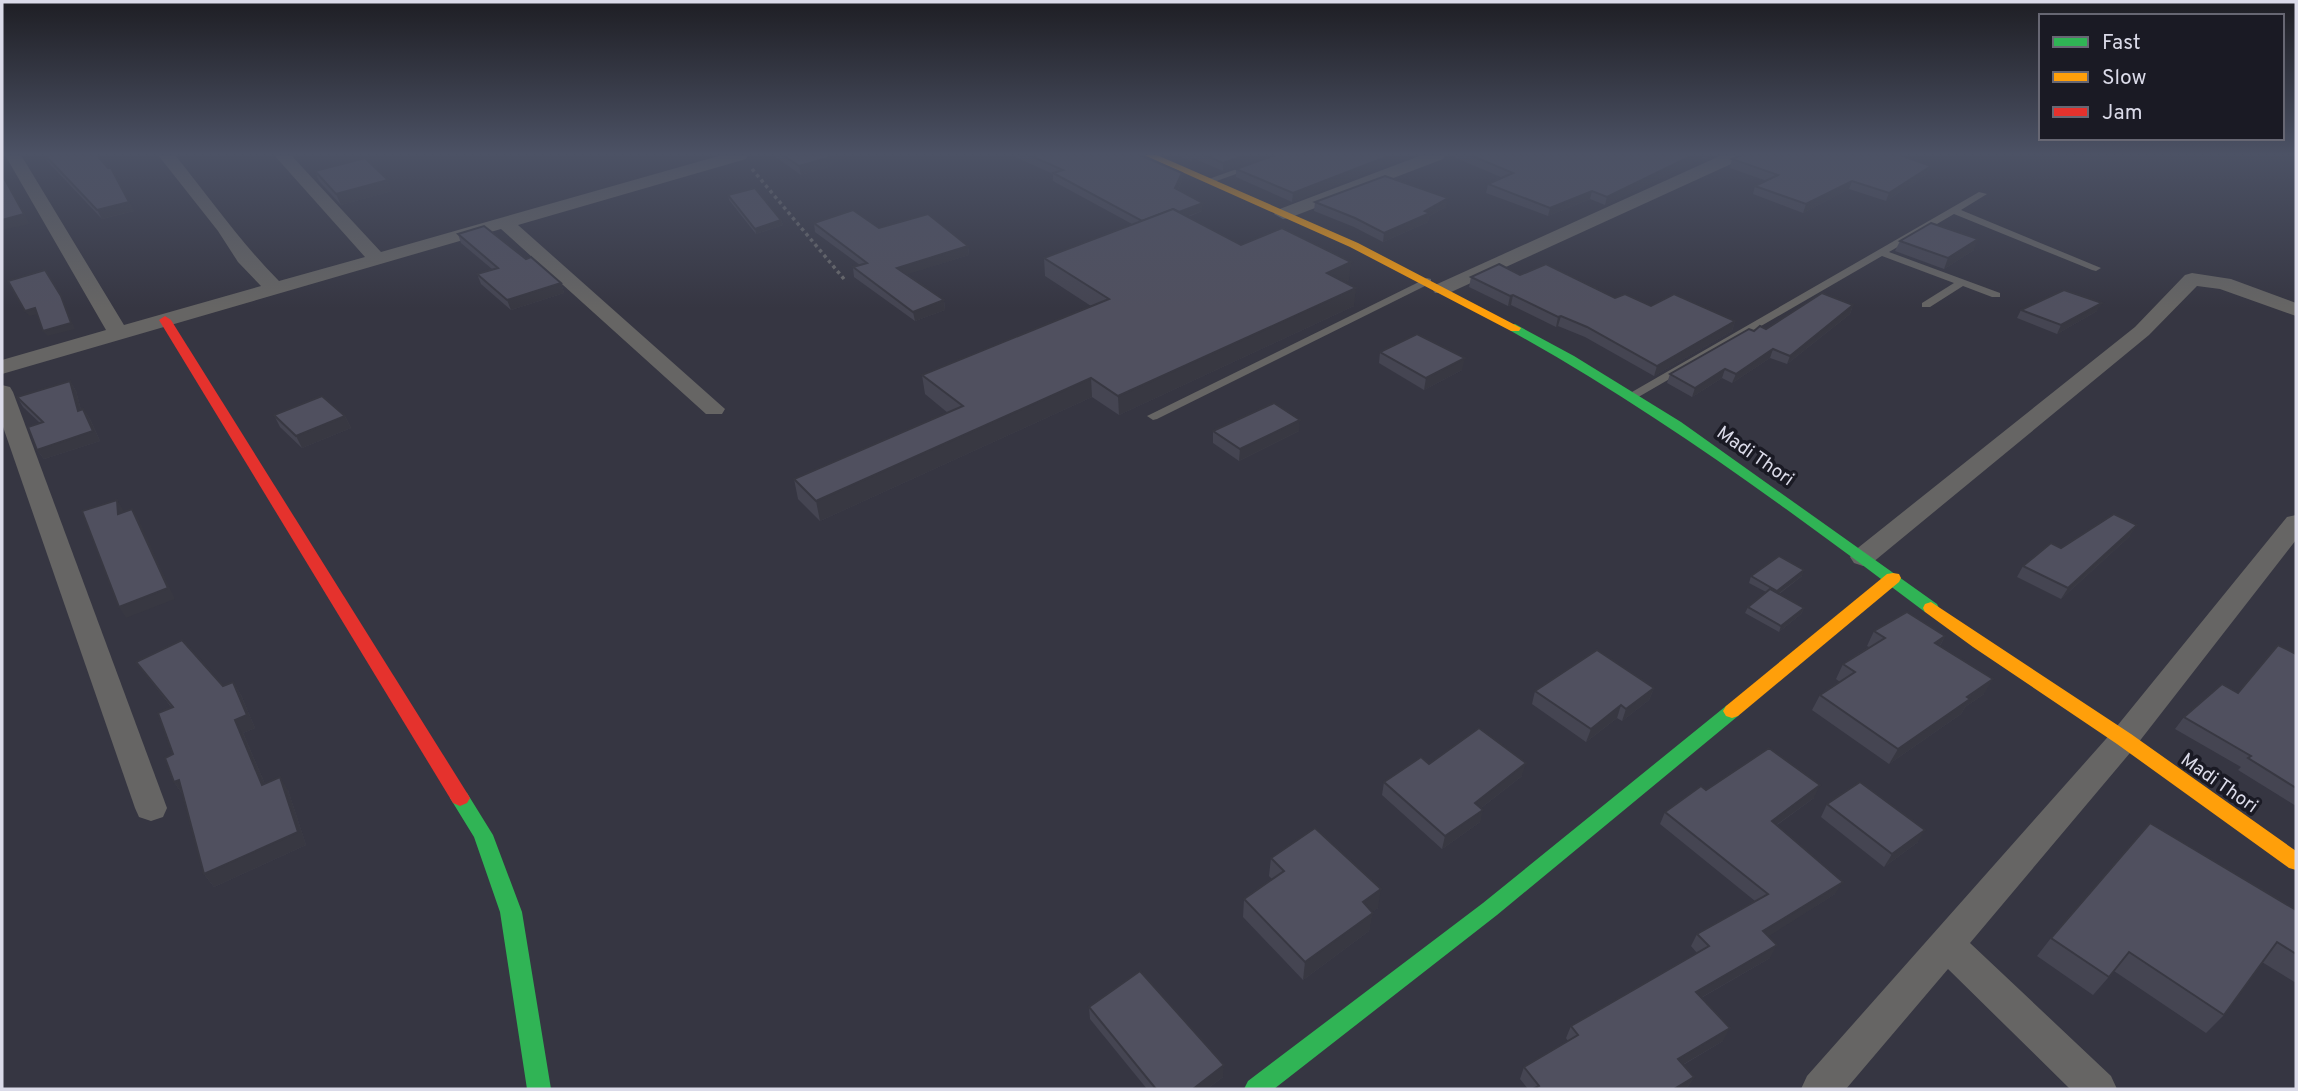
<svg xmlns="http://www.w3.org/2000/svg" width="2298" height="1091" font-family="Overpass,sans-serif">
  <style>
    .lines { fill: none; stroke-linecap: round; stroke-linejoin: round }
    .path { stroke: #6a6a6c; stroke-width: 3.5; stroke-dasharray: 3.5 3.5; stroke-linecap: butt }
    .lane { fill: #666564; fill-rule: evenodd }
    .street { fill: #666564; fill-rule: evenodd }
    .fast { fill: #30b455; fill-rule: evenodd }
    .slow { fill: #ff9f0a; fill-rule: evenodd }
    .jam { fill: #e5322d; fill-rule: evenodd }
    .wall { fill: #454552 }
    .shaded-wall { fill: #383842 }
    .building { fill: #50505f; stroke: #383842; stroke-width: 2 }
    .labels { text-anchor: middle; stroke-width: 7; stroke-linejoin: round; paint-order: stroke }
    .street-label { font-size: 19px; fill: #dbdbe9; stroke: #1a1a24 }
  </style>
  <rect width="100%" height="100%" fill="#363642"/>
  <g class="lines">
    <!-- path -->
    <path class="path" d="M752,169L844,279"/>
    <!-- lane -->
    <g class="lane">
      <path d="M1276,155H1289L1211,183L1203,181Z"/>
      <path d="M1979,192L1987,194L1961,210L2101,268L2096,271L2092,270L1954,214L1889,252L2000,293V297H1992L1963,286L1930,307H1922V303L1954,283L1882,256L1635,399H1627L1625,396Z"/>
      <path d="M1427,278L1431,279V283L1157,419L1153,420L1147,416Z"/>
    </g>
    <!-- street -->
    <g class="street">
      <path d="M5,155H21L124,325L261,286L238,262L218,231L158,155H175C209,197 241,243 279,281L365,257L274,155H291L381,252L722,155H748L746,159L518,225L725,409L722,414H706L501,229L2,374V360L106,330Z"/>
      <path d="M1422,155H1445L1443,159L1289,218L1283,219L1274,214L1277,210Z"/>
      <path d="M1722,155H1744L1742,159L1449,293H1435L1432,289L1435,285Z"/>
      <path d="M2192,273L2231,279L2296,303V316L2220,289L2197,286L2149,335L1872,563L1863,566L1854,563L1850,557L1854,551L2135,327L2185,275Z"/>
      <path d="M2,385L10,387L13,392L167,808L163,817L151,821L139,817L135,808L2,424Z"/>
      <path d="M2296,515V540L2135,747L1970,943L2111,1076L2117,1089H2070L1948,969L1846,1089H1801L1807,1076L2113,731L2287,517Z"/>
    </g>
    <!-- fast -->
    <g class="fast">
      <path d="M1515,324L1574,356L1681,422L1937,604L1939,608L1937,612H1925C1791,511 1657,412 1511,331V325Z"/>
      <path d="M1732,704L1738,706L1741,711L1738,716L1497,915L1274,1089H1244L1248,1081L1483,903L1726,706Z"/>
      <path d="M460,790L467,793L493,835L522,912L551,1089H527L500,912L474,837L450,798L453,793Z"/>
    </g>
    <!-- slow -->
    <g class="slow">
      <path d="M1144,155H1157L1358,243L1521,328L1519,331H1511L1350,247Z"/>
      <path d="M1893,573L1899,574L1901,578L1899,582L1738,716L1732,718L1726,716L1723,711L1726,706L1887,574Z"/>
      <path d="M1931,602L2131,734L2296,851V870L2289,868L2117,744L1973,647L1925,612L1923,608L1925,604Z"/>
    </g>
    <!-- jam -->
    <path class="jam" d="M165,316L171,320L467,793L470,798L467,803L460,806L453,803L159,320Z"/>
  </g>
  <!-- wall -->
  <g class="wall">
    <path d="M43,155H97L134,211L102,219L50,164Z"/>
    <path d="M773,155H854L831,163L832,166L801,175Z"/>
    <path d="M1011,155H1140L1182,173V181L1178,190L1202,211L1188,217L1241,245L1349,280L1344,282L1354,306L1119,415L1092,397L820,521L798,499L794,479L948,413L925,394L922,375L1091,306L1045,276L1044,258L1132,224L1053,181V174Z"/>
    <path d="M1176,155H1268L1223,171L1193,158L1191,161Z"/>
    <path d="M1275,155H1411L1292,202L1236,177V169Z"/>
    <path d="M1449,155H1716L1706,159L1702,158L1605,205L1590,199L1548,216L1486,193L1488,184L1503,178Z"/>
    <path d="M1732,159L1927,174L1886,201L1849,189L1803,213L1753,194L1755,186L1767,181L1730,168Z"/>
    <path d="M315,171L392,191L341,205L319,181Z"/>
    <path d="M728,195L781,220L783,225L756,234L729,200Z"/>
    <path d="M1315,202L1446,207L1429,216L1428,222L1383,242L1354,227L1314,211Z"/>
    <path d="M814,223L879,228L968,246L969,255L907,274L944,300L945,310L915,321L854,277L853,267L860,265L815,232Z"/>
    <path d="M458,234L526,259L561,283L564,293L511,310L481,284L477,274L492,269L461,243Z"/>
    <path d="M1900,241L1974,250L1944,269L1895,251Z"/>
    <path d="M1520,275L1615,298L1651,306L1735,321L1732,331L1654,376L1585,337L1558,326L1556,327L1511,305L1508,306L1469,287L1471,277Z"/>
    <path d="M1853,305L1850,314L1787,364L1770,358L1732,383L1722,378L1692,397L1667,383L1670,374L1754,331L1766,329Z"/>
    <path d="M2021,310L2097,311L2057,334L2017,318Z"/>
    <path d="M1380,352L1462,370L1424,390L1379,363Z"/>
    <path d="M70,381L76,391L81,410L83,409L90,419L100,441L44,459L37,450L40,423L23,407L17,397Z"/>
    <path d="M274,415L345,416L351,428L302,448L280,427Z"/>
    <path d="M1213,431H1299L1239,461L1213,443Z"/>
    <path d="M2130,536L2061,599L2017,577L2023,566L2061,548Z"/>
    <path d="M1751,576H1802L1779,594L1804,608L1801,614L1779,632L1745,613L1748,607L1766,592L1749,583Z"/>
    <path d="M1874,631L1945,636L1940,646L1984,694L1965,707L1961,714L1889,764L1812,710L1820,695L1840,682L1836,679L1843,664L1869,647L1867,646Z"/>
    <path d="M2296,654V806L2238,770L2241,767L2175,729L2184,717L2238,693Z"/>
    <path d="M136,662L223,686L233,682L241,695L255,728L243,733L265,784L288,790L306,845L214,887L204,874L183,795L174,782L172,708Z"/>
    <path d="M1654,688L1649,700L1622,721L1617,718L1586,742L1532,704L1535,691Z"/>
    <path d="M1429,764L1522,776L1481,808L1480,822L1442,849L1382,795L1384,782Z"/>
    <path d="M1706,790L1814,798L1777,825L1835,894L1768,936L1770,958L1701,998L1723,1041L1683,1065L1694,1077L1686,1089H1528L1520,1079L1524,1067L1568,1041L1566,1038L1571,1026L1697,953L1691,946L1697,934L1755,901L1660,824L1665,812Z"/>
    <path d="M1827,804L1918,842L1884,867L1821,817Z"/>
    <path d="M1271,858L1378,908L1372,912L1369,931L1303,980L1243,917L1244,899L1272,879L1269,876Z"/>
    <path d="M2296,910V983L2262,962L2224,1015L2206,1033L2114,971L2093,995L2037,956L2051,938Z"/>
    <path d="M1089,1007L1223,1077L1207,1089H1147L1090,1019Z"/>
  </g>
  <!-- shaded-wall -->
  <g class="shaded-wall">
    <path d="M827,155H854L831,163L832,166L801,175L799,166Z"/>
    <path d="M1246,155H1268L1223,171V163Z"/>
    <path d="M1391,155H1411L1292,202L1293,193Z"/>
    <path d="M1693,155H1703L1702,158L1605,205L1607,197Z"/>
    <path d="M1708,155H1716L1706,159Z"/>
    <path d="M1931,166L1927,174L1886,201L1889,193Z"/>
    <path d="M111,168L134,211L102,219L97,210Z"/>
    <path d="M1182,173V181L1174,197L1175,188Z"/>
    <path d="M388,180L392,191L341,205L336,194Z"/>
    <path d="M1852,181L1849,189L1803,213L1806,204Z"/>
    <path d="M8,185L30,224L2,230V220Z"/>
    <path d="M1592,191L1590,199L1548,216L1550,208Z"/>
    <path d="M1448,198L1446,207L1429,216L1428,222L1383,242L1384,233Z"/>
    <path d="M1203,203L1202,211L1146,232V223Z"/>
    <path d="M781,220L783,225L756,234L755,229Z"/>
    <path d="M1978,239L1974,250L1944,269L1948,258Z"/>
    <path d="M968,246L969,255L899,277L897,268Z"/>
    <path d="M1351,262L1349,280L1325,291L1327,273Z"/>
    <path d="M561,283L564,293L511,310L507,300Z"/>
    <path d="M1356,288L1354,306L1119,415L1118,396Z"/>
    <path d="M1513,295L1511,305L1508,306L1510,296Z"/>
    <path d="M61,296L64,301L75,329L47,336L43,331Z"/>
    <path d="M944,300L945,310L915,321L913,312Z"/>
    <path d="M2102,303L2097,311L2057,334L2061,325Z"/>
    <path d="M1853,305L1850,314L1787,364L1790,356Z"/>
    <path d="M35,308L39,314L29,316L25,311Z"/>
    <path d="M1561,316L1558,326L1556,327L1558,317Z"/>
    <path d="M1735,321L1732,331L1654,376L1657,366Z"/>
    <path d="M1773,349L1770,358L1732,383L1736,374Z"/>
    <path d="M1465,358L1462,370L1424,390L1426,378Z"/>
    <path d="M1725,369L1722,378L1692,397L1695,388Z"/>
    <path d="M1091,378L1092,397L820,521L816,501Z"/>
    <path d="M70,381L76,391L84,421L78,411Z"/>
    <path d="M83,409L90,419L100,441L44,459L37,450Z"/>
    <path d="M345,416L351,428L302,448L296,436Z"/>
    <path d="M1300,420L1299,431L1239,461L1240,449Z"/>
    <path d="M117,500L124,511L125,525L118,514Z"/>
    <path d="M132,509L139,520L175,599L126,618L119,607Z"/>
    <path d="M2137,525L2130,536L2061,599L2068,588Z"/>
    <path d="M1804,570L1802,576L1774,597L1777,591Z"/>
    <path d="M1804,608L1801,614L1779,632L1781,626Z"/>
    <path d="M1945,636L1937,651L1935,643Z"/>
    <path d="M1993,679L1984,694L1965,707L1961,714L1889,764L1898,749Z"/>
    <path d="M233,682L241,695L255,728L243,733L271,798L262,785L235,720Z"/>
    <path d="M1654,688L1649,700L1622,721L1626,709Z"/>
    <path d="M1621,705L1617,718L1586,742L1591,729Z"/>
    <path d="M1526,763L1522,776L1472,815L1475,803Z"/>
    <path d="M280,777L288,790L306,845L214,887L204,874Z"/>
    <path d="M179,780L183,795L174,782Z"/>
    <path d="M1820,785L1814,798L1765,833L1772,821Z"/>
    <path d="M1483,810L1480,822L1442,849L1445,836Z"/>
    <path d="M1925,830L1918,842L1884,867L1892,854Z"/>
    <path d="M1843,882L1835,894L1757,944L1763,931Z"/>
    <path d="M1381,889L1378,908L1360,921L1363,902Z"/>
    <path d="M1373,913L1369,931L1303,980L1305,962Z"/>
    <path d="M1777,945L1770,958L1690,1004L1696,992Z"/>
    <path d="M1730,1028L1723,1041L1672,1071L1678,1059Z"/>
    <path d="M1224,1065L1223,1077L1207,1089H1193Z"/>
    <path d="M1694,1077L1686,1089H1674Z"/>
  </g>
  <!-- building -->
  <g class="building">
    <path d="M45,155H97L108,168H111L129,202L97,210Z"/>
    <path d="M783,155H828L831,157L799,166Z"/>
    <path d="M1029,155H1140L1182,173L1175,188L1203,203L1179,212L1173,209L1142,221L1053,173L1063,170Z"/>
    <path d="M1205,155H1246L1223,163Z"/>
    <path d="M1275,155H1391L1293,193L1236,169Z"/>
    <path d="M1470,155H1693L1607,197L1592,191L1550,208L1488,184L1513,173Z"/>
    <path d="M1742,155H1900L1931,166L1889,193L1852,181L1806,204L1755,186L1778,175L1732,159Z"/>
    <path d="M365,158L388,180L336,194L315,171Z"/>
    <path d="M2,176H3L24,214L2,220Z"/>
    <path d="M1385,176L1448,198L1425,211L1430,213L1384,233L1355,218L1315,202Z"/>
    <path d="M755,188L781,220L755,229L728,195Z"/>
    <path d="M1173,209L1241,245L1282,228L1351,262L1327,273L1356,288L1118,396L1091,378L816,501L794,479L963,406L922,375L1109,299L1044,258Z"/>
    <path d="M853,210L879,228L928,214L968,246L897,268L944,300L913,312L853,267L867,263L814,223Z"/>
    <path d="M1931,223L1978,239L1948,258L1900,241Z"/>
    <path d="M484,226L526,259L531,257L561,283L507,300L477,274L498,268L458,234Z"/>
    <path d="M1499,264L1520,275L1546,264L1615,298L1625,294L1651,306L1674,294L1735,321L1657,366L1587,327L1561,316L1558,317L1513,295L1510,296L1471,277Z"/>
    <path d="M45,270L61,296L71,323L43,331L35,308L25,311L8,281Z"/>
    <path d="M2064,290L2102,303L2061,325L2021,310Z"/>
    <path d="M1822,293L1853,305L1790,356L1773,349L1736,374L1725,369L1695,388L1670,374L1749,329L1754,331L1760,326L1766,329Z"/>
    <path d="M1417,334L1465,358L1426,378L1380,352Z"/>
    <path d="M70,381L78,411L83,409L93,431L37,450L28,427L43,422L17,397Z"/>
    <path d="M322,396L345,416L296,436L274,415Z"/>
    <path d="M1274,403L1300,420L1240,449L1213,431Z"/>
    <path d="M117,500L118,514L132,509L168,588L119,607L82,511Z"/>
    <path d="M2114,514L2137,525L2068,588L2023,566L2051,543L2061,548Z"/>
    <path d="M1779,556L1804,570L1777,591L1751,576Z"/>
    <path d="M1770,589L1804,608L1781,626L1748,607Z"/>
    <path d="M1907,612L1945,636L1935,643L1993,679L1967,697L1970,699L1898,749L1820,695L1855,672L1843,664L1885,638L1874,631Z"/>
    <path d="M182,640L223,686L233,682L247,715L235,720L262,785L280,777L298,832L204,874L179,780L174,782L165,758L173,754L158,713L173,707L136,662Z"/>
    <path d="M2278,645L2296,654V788L2248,758L2251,756L2184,717L2222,684L2238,693Z"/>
    <path d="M1597,650L1654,688L1626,709L1621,705L1591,729L1535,691Z"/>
    <path d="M1479,728L1526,763L1475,803L1483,810L1445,836L1384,782L1421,757L1429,764Z"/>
    <path d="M1769,748L1820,785L1772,821L1843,882L1763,931L1777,945L1696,992L1730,1028L1678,1059L1694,1077L1674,1089H1533L1539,1086L1524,1067L1578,1035L1571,1026L1709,946L1697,934L1768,894L1665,812L1701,786L1706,790Z"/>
    <path d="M1860,782L1925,830L1892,854L1827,804Z"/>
    <path d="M2150,823L2296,910V954L2277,942L2224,1015L2129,952L2109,977L2051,938Z"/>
    <path d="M1315,828L1381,889L1363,902L1373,913L1305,962L1244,899L1284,871L1271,858Z"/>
    <path d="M1140,971L1224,1065L1193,1089H1156L1089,1007Z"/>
  </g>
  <!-- sky -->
  <linearGradient id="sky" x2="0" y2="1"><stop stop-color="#1e1e24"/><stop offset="0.5" stop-color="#4c5265"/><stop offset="1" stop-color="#4c5265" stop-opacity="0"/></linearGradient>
  <rect width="2298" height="308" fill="url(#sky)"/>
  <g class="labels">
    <!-- street labels -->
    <g class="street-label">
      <text transform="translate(1756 455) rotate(35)" y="7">Madi Thori</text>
      <text transform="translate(2220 782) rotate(35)" y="7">Madi Thori</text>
    </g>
  </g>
  <!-- border -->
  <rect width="2298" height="1091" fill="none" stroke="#dbdbe9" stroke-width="7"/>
  <!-- legend -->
  <rect x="2039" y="14" width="245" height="126" fill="#1a1a24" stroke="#676773" stroke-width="2"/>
  <rect x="2053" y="37" width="35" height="10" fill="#30b455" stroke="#676773" stroke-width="2"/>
  <text x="2102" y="49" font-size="21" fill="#dbdbe9">Fast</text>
  <rect x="2053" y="72" width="35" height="10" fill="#ff9f0a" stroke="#676773" stroke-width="2"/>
  <text x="2102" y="84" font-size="21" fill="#dbdbe9">Slow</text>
  <rect x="2053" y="107" width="35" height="10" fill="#e5322d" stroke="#676773" stroke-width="2"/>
  <text x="2102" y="119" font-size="21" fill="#dbdbe9">Jam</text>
</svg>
